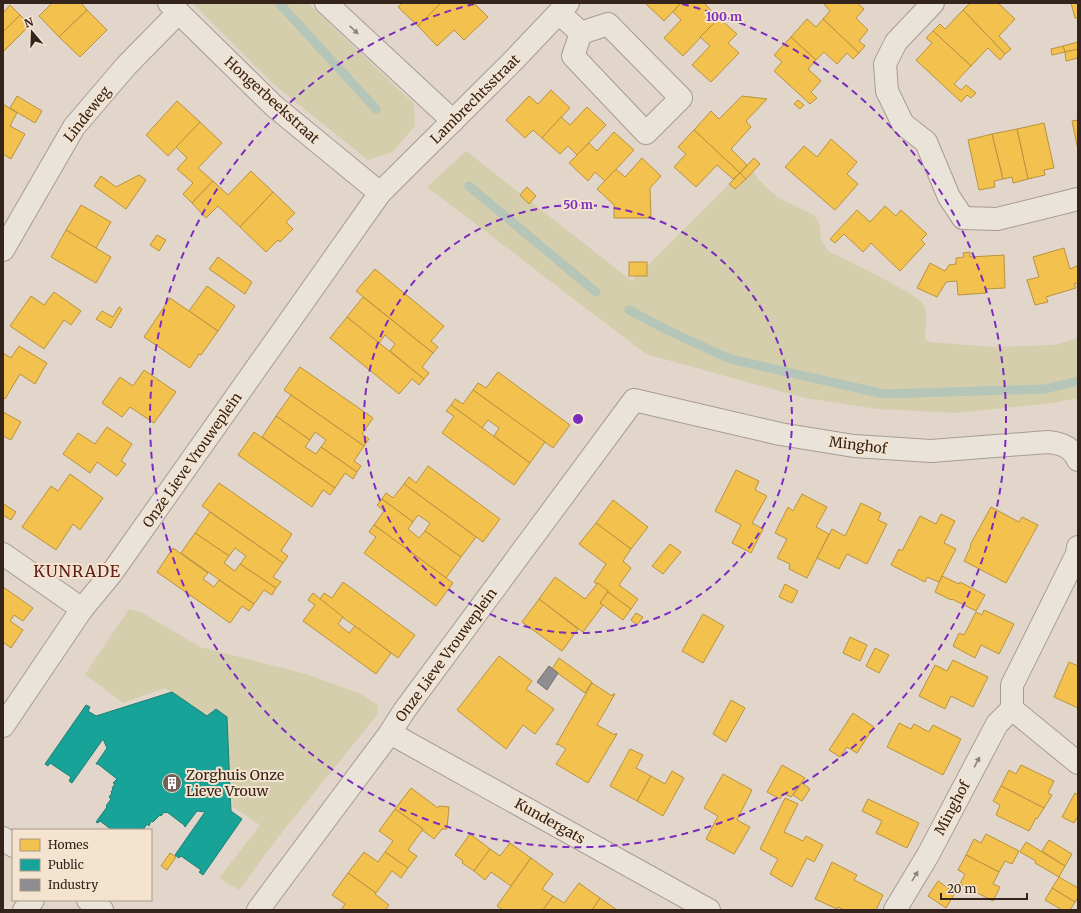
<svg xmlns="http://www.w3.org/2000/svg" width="1081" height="913" font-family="Merriweather,serif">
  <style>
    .green { fill: #d4ceac }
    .homes { fill: #f2c14e; stroke: #b9923f }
    .public { fill: #17a398; stroke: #207d73 }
    .industry { fill: #8d8d92; stroke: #726e6f }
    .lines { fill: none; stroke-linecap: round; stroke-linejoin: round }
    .stream { stroke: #b5c5b8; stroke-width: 9 }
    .minor-casing { stroke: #a79c93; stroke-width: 24 }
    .minor { stroke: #eae3da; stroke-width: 22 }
    .oneway { fill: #8f847b }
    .ring { fill: none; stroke: #7b2cbf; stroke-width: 2; stroke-dasharray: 7 5 }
    .labels { text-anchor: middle; stroke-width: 4; stroke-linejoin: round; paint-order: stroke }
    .street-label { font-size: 14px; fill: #34241c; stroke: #f4e3ce }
    .poi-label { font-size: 14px; fill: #34241c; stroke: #f4e3ce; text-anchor: start }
    .quarter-label { font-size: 16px; letter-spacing: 1px; fill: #5f201d; stroke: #f4e3ce }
    .centre { fill: #7b2cbf; stroke: #f4e3ce; stroke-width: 2 }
    .ring-label { font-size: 12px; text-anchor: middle; font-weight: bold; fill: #7b2cbf; stroke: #f4e3ce; stroke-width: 4; stroke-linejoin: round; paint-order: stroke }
  </style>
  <rect width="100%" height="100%" fill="#e2d6ca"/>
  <!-- green -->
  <g class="green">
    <path d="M192,3H308L414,104L415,126L393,152L368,160L272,83Z"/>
    <path d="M466,151L632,281L749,164L758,179L777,197L814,215L820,225L821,239L828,251C843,259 917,293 923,304C929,314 925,327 925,338L930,342L993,347L1054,345L1078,338V398L1052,403L957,413L877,409L805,398L646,354L427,187Z"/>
    <path d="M129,609L141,612L200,647L306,674L361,694L377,705L378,714L279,836L239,890L219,878L260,825L233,807L226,731L165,688L123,703L85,674Z"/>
  </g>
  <!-- homes -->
  <g class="homes">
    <path d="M52,3H81L87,10L59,37L39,16Z"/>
    <path d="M402,3H441L418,26L398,7Z"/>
    <path d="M441,3H474L488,17L464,40L454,30L437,46L418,26Z"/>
    <path d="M645,3H681L664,21Z"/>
    <path d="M681,3H704L719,18L683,56L664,38L681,20L673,12Z"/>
    <path d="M823,3H857L864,9L856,18L868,30L859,41L865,46L859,53L823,19L830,11Z"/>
    <path d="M970,3H998L1015,19L999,36L1011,49L1005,54L963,10Z"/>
    <path d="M1071,3H1078V18H1075Z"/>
    <path d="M10,5L20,15L3,32V13Z"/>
    <path d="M87,10L107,30L80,57L59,37Z"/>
    <path d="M963,10L1005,54L1000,60L988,48L971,66L933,31L940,24L945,29Z"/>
    <path d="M20,15L30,25L3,52V32Z"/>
    <path d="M719,18L737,34L728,43L739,53L711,82L692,65L710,46L700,37Z"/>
    <path d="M807,19L816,27L823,19L859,53L853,59L847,53L837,64L824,52L816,60L791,37Z"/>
    <path d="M933,31L971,66L954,84L961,90L966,85L976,93L971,98L967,95L961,102L916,60L932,43L926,38Z"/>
    <path d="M791,37L816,60L808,69L821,81L811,92L817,98L810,104L774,71L782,62L774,55Z"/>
    <path d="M1078,42V49L1065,52L1063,46Z"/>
    <path d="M1063,46L1065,52L1052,55L1051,49Z"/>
    <path d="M1078,49V58L1066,61L1065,52Z"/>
    <path d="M551,90L570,108L542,138L533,130L525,138L506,120L529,96L538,104Z"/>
    <path d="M17,96L42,111L35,123L10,108Z"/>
    <path d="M742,96L767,99L746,121L751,127L731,149L747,165L740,173L694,130L711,111L719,119Z"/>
    <path d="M798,100L804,105L800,109L794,104Z"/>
    <path d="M177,101L200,122L168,156L146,135Z"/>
    <path d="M3,104L17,113L10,126L25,134L11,159L3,154Z"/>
    <path d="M587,107L606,125L577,155L568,146L560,154L542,138L561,117L570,125Z"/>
    <path d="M1078,120V150L1072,121Z"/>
    <path d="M200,122L222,143L198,168L213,181L192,203L183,194L193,183L177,169L187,158L176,147Z"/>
    <path d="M1044,123L1054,168L1044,170L1045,175L1028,179L1017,129Z"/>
    <path d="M1017,129L1028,179L1013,183L1012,177L1003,179L992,134Z"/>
    <path d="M694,130L740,173L733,179L717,165L696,187L674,167L686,154L678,147Z"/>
    <path d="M614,132L634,150L605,181L595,172L588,181L569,163L589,143L597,151Z"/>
    <path d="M992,134L1003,179L994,181L995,187L979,190L968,140Z"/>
    <path d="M831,139L857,162L847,174L858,184L835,210L785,167L804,146L817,157Z"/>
    <path d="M642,158L661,176L650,188L651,218H614V205L597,189L616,169L625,177Z"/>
    <path d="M754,158L760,164L746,179L740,173Z"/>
    <path d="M251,171L273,192L240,227L218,206L206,218L192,203L213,181L228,195Z"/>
    <path d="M740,173L746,179L735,189L729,184Z"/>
    <path d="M139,175L146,180L126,209L94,186L101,176L116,187Z"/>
    <path d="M527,187L536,196L529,204L520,195Z"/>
    <path d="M273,192L295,213L286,222L293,229L280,242L278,240L266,252L240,227Z"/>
    <path d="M81,205L111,222L96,248L66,230Z"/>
    <path d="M885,206L896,216L901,210L927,234L921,240L925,244L900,271L871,243L863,252L844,234L835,243L830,239L857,210L870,222Z"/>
    <path d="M66,230L111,257L96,283L51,257Z"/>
    <path d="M157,235L166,240L159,251L150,245Z"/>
    <path d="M1064,248L1070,269L1077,266L1078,268V283L1074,284L1076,288L1046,297L1048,302L1035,305L1027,280L1039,277L1033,257Z"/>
    <path d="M970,252V257L1004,255L1005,288L985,289L986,293L958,295L957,281L946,282L937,297L917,288L930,263L945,271L949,265L956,264V258L964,257L963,253Z"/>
    <path d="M218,257L252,282L245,294L209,269Z"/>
    <rect x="629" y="262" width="18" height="14"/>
    <path d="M375,269L444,326L431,341L438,347L433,353L356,291Z"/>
    <path d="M207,286L235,306L218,331L189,311Z"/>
    <path d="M54,292L81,311L71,325L64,320L44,349L10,326L31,296L44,305Z"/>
    <path d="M363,297L433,353L422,367L429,373L424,379L390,351L395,344L385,335L379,343L347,317Z"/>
    <path d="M170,298L218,331L201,355L199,354L190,368L144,337Z"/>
    <path d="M119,307L122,309L111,328L96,319L102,311L113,317Z"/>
    <path d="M347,317L424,379L419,385L412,379L399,394L330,338Z"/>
    <path d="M19,346L47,363L35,384L20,374L5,399L3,397V353L11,358Z"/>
    <path d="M300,367L373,418L362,434L369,439L364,446L284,390Z"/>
    <path d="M144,370L176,392L154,423L130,407L122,417L102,403L120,377L133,386Z"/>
    <path d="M498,372L570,425L553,448L473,390L478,383L486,388Z"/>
    <path d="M473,390L545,442L530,463L494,436L499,428L488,420L482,428L451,405L455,399L463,404Z"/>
    <path d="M291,395L364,446L354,461L361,466L357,472L321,447L326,440L315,432L310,440L276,416Z"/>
    <path d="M451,405L530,463L514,485L442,433L454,416L446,411Z"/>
    <path d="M3,412L21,422L11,440L3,436Z"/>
    <path d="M276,416L310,440L305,447L316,454L321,447L357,472L353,479L345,473L335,488L262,437Z"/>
    <path d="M107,427L132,444L121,461L126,464L117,476L97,462L90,473L63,454L78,433L95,444Z"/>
    <path d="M254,432L335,488L330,495L323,490L312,507L238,455Z"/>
    <path d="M428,466L500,519L483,542L404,484L409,477L416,483Z"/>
    <path d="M736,470L759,481L755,490L767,496L752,523L763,529L751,553L732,543L741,525L715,511Z"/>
    <path d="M70,474L103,498L80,530L73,524L56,550L22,527L51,486L58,491Z"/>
    <path d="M219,483L292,534L281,551L288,556L283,563L202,506Z"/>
    <path d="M404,484L476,537L461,557L425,531L430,523L418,515L413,522L382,499L386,493L393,498Z"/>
    <path d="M802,494L827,507L816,527L829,534L807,578L789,569L790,564L777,558L787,539L775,533L788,507L793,511Z"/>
    <path d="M382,499L413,522L408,529L419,538L425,531L461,557L446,578L374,525L384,511L377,505Z"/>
    <path d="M613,500L648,527L631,549L596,523Z"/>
    <path d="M861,503L881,513L878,520L887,524L867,564L847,554L839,569L817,558L832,529L845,536Z"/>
    <path d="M4,504L16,512L11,520L3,515V505Z"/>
    <path d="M991,507L1019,522L1022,517L1038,525L1006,583L964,561L971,546L970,545Z"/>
    <path d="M210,512L283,563L273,577L281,582L276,588L240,564L246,556L235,548L229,556L195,533Z"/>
    <path d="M941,514L955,521L944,543L956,549L939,582L927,577L925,582L891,565L899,549L902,551L920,516L936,524Z"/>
    <path d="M596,523L631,549L623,561L631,568L619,585L638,599L631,609L608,592V591L594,582L606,564L579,544Z"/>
    <path d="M374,525L453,583L436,606L364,553L376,537L369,532Z"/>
    <path d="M195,533L229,556L224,563L235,571L240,564L276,588L272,595L264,590L254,604L181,553Z"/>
    <path d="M670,544L681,552L663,574L652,566Z"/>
    <path d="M173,548L208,573L203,579L214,587L219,580L254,604L249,611L242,606L230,623L157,572Z"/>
    <path d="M942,576L959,584L960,582L985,595L976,611L952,599L951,600L935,592Z"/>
    <path d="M555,577L585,599L598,583L608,591L600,603L603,605L583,632L539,599Z"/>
    <path d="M343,582L415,635L398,658L326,605L327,604L320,599L324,593L332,598Z"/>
    <path d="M785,584L798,591L792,603L779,597Z"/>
    <path d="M3,587L33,608L23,621L14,615L10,621L23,630L11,648L3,642Z"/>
    <path d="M608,592L631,609L623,620L600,603Z"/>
    <path d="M313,593L343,617L338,624L349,633L355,626L391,653L376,674L303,621L315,605L308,600Z"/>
    <path d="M539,599L578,629L562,651L522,622Z"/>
    <path d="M984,610L1014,624L999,654L981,645L975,658L953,646L959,633L964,635L976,612L982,615Z"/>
    <path d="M636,613L643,617L637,625L631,620Z"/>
    <path d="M703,614L724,626L703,663L682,651Z"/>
    <path d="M850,637L867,645L860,661L843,653Z"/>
    <path d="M875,648L889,655L879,673L866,666Z"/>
    <path d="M499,656L532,681L526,689L554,709L535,734L523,725L506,749L457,710Z"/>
    <path d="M559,658L592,682L585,693L552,669Z"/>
    <path d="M953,660L988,677L973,707L951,696L945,709L919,696L935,665L947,671Z"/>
    <path d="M1069,662L1078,666V708L1054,697Z"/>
    <path d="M592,683L612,696L613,694H615L597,725L615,735L616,733L617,734L588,783L556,764L566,749L558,744L556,745Z"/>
    <path d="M731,700L745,708L726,742L713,734Z"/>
    <path d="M853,713L874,727L857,753L847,747L840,757L829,750Z"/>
    <path d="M899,723L911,729L914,724L929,732L933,725L961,739L943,775L887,747Z"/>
    <path d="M630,749L643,755L636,768L651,776L637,801L610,786Z"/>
    <path d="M782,765L805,778L791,797L783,793L780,799L767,792Z"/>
    <path d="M1021,765L1054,781L1048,793L1052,795L1044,808L1001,786L1009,770L1016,774Z"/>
    <path d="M672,771L684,778L663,816L637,801L651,776L665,784Z"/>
    <path d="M723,774L752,790L737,820L750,827L734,854L706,839L718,816L704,808Z"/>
    <path d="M802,783L810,789L802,801L793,795Z"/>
    <path d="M1001,786L1044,808L1037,819L1036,818L1029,831L996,815L1000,805L993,801Z"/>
    <path d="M411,788L438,808L439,806L449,807L447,829H442L434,839L422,830L423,829L395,809Z"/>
    <path d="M1075,793L1078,795V816L1074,823L1062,817Z"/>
    <path d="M785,798L798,804L784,832L803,841L806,836L823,845L814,862L807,858L792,887L770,874L778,859L760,849Z"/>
    <path d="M868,799L919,823L907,848L876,833L882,821L862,811Z"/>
    <path d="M395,809L423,829L408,850L417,856L408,868L385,852L393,841L379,831Z"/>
    <path d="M470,834L490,849L474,871L462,863L463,861L455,855Z"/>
    <path d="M986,834L1019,851L1012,864L1005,861L999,872L966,855L974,839L981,843Z"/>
    <path d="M1049,840L1072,854L1065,866L1042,851Z"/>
    <path d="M1026,842L1065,866L1059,877L1035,863L1036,861L1020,852Z"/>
    <path d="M510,843L531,858L511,886L491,872L485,880L474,871L490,849L500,856Z"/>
    <path d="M364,852L378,862L385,852L408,868L401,878L392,871L376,893L348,873Z"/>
    <path d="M170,853L176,857L167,870L161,866Z"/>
    <path d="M966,855L999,872L993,884L1000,887L993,901L960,884L965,874L958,870Z"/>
    <path d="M531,858L553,874L542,889L553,896L543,910H503L497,906Z"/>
    <path d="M832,862L857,875L854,880L883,895L876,910H844L838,907L837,909L815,899Z"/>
    <path d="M348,873L376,893L375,894L389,905L385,910H341L345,904L332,895Z"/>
    <path d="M1059,877L1078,888V897L1075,902L1052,888Z"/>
    <path d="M938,881L955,893L946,908L928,896Z"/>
    <path d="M579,883L600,898L592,910H543L553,896L564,903Z"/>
    <path d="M1052,888L1075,902L1070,910H1062L1045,900Z"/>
    <path d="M600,898L617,910H592Z"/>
  </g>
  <!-- public -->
  <path class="public" d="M172,692L207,716L216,709L227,717L231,811L242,819L203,875L199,872L201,870L181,856L179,858L175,855L205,812L197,811L185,827L184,825L167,812L166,813L164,812L161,816L160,815L153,822L151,821L149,826L147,824L143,830H112L100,821L98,823L96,822L107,807L106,806L111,799L109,797L112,793L111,792L113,789L112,788L115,784L113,783L117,779L98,764H96L107,748L103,739L72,783L69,781L71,777L50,763L48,766L45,764L86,705L90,707L88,711L96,716Z"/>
  <!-- industry -->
  <path class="industry" d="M549,666L558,673L547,690L537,682Z"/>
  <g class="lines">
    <!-- stream -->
    <g class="stream">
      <path d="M279,3L376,109"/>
      <path d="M469,186L596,292"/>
      <path d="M629,310L669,331L730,359L884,394L1045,389L1078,381"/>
    </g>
    <!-- minor casing -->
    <g class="minor-casing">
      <g id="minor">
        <path d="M169,3L274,106L380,193"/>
        <path d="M326,3L453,121"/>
        <path d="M933,3L896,42L885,64L887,91L903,124L926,142L949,197L963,218L997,219L1078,199"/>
        <path d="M559,13L581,33L608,24L681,98L646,133L573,56L581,33"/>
        <path d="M3,250L74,127L126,66L178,13"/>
        <path d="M1078,547L1077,554L1012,685V709L1078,763"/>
        <path d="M3,554L82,609"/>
        <path d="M3,726L82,609L111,574L380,193L513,61L568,3"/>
        <path d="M390,733L709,910"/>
        <path d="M3,838L13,846"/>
        <path d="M88,900L102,910"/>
        <path d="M24,910L33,900"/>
        <path d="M258,910L390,733L404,711L634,400L780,434L854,446L931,451L1048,442C1061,443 1072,447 1078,460"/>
        <path d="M895,910L928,855L997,724L1012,709"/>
      </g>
    </g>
    <!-- minor -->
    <use href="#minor" class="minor"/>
  </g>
  <!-- one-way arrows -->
  <defs><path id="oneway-solid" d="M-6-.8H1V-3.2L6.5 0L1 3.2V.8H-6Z"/></defs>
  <g class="oneway">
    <use href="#oneway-solid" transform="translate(354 30) rotate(43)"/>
    <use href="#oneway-solid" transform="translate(977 762) rotate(-62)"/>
    <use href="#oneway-solid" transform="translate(915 876) rotate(-59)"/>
  </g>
  <!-- distance rings -->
  <g class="ring">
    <circle cx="578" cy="419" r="214"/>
    <path d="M682 4A428 428 0 1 1 474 4"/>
  </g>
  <!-- icons -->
  <defs>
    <g id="building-disc" transform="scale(1)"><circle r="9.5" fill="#716259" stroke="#f4e3ce"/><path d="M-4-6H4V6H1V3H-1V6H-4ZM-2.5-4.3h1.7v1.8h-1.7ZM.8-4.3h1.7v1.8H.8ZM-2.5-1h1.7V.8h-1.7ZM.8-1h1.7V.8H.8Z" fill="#fff"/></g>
  </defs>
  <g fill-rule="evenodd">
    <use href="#building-disc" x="172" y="783"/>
  </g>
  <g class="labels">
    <!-- street labels -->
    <g class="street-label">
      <text transform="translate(475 99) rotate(-45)" y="5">Lambrechtsstraat</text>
      <text transform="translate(272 100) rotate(42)" y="5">Hongerbeekstraat</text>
      <text transform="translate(87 114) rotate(-52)" y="5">Lindeweg</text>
      <text transform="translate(858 445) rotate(7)" y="5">Minghof</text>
      <text transform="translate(192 460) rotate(-55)" y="5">Onze Lieve Vrouweplein</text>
      <text transform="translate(446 655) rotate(-54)" y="5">Onze Lieve Vrouweplein</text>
      <text transform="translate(952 808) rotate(-62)" y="5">Minghof</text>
      <text transform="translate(550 821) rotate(29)" y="5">Kundergats</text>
    </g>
    <!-- poi labels -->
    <g class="poi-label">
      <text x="186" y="780">Zorghuis Onze<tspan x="186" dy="16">Lieve Vrouw</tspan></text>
    </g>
    <!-- quarter labels -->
    <g class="quarter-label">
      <text x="77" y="577">KUNRADE</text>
    </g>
  </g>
  <circle cx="578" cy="419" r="6" class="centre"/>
  <g class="ring-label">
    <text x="724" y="21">100 m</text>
    <text x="578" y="209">50 m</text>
  </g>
  <!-- border -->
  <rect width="1081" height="913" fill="none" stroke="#34241c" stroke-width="8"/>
  <!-- legend -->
  <rect x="12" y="829" width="140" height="72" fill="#f4e3ce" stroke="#a79787"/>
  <rect x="20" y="839" width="20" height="12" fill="#f2c14e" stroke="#a79787"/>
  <text x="48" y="849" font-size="12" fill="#34241c">Homes</text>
  <rect x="20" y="859" width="20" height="12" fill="#17a398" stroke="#a79787"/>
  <text x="48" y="869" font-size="12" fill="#34241c">Public</text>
  <rect x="20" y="879" width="20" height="12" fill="#8d8d92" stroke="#a79787"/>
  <text x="48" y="889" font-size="12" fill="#34241c">Industry</text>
  <!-- north arrow -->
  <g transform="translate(32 32) rotate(341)" stroke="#f4e3ce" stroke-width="3" paint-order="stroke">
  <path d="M0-3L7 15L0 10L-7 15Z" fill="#34241c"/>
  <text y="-6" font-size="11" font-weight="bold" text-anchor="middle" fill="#34241c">N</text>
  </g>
  <!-- scale -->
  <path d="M941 893v6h86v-6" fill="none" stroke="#34241c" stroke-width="2"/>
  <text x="947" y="893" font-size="12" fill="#34241c" stroke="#f4e3ce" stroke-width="3" paint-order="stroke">20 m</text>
</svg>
